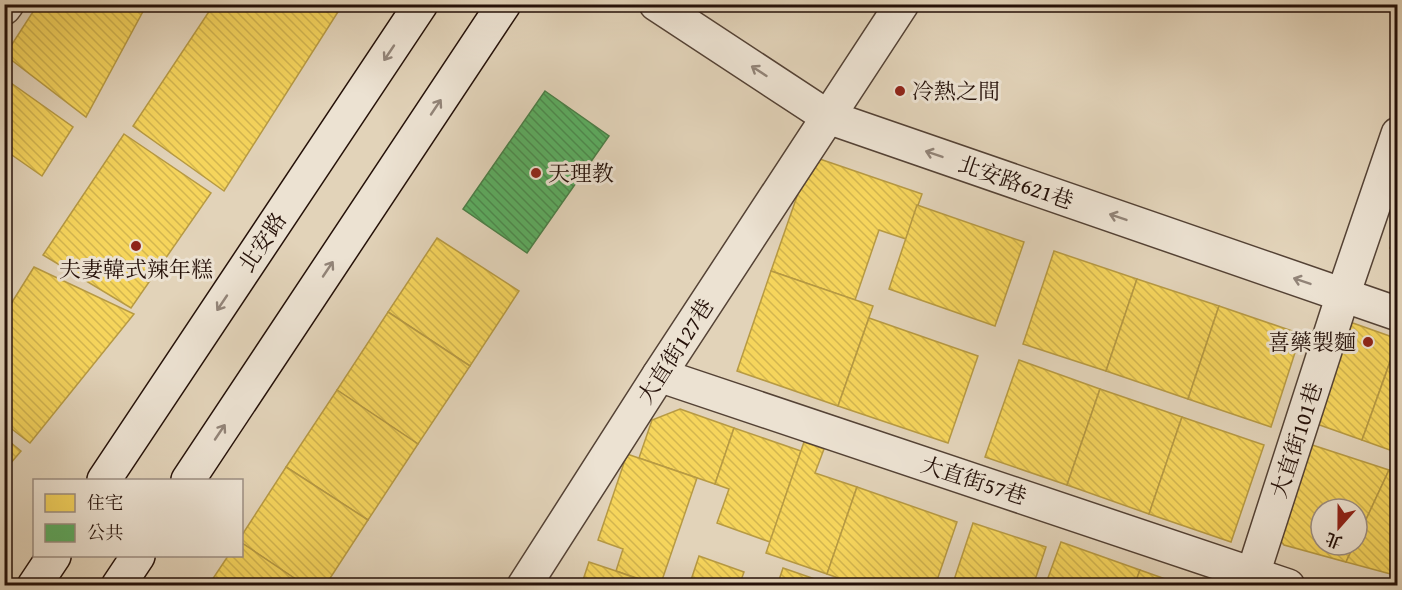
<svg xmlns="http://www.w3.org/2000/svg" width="1402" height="590" font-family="'Gentium Book Plus','Noto Serif TC',serif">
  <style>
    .homes { fill: url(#homes-back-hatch); stroke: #b79a43; stroke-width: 1.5 }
    .public { fill: url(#public-back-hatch); stroke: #4a7f47; stroke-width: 1.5 }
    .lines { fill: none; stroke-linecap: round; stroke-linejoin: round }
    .minor-casing { stroke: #544235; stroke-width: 36 }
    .secondary-casing { stroke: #251109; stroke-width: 36 }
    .minor { stroke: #ece2d2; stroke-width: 33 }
    .secondary { stroke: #ece2d2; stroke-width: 33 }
    .oneway { stroke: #928478 }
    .poi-dot { fill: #8f2418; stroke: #ece2d2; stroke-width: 2 }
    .labels { text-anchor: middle; stroke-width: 6; stroke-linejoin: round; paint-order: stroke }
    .poi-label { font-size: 22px; fill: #251109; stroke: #ece2d2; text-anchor: start }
    .street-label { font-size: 22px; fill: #251109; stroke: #ece2d2 }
  </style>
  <defs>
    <pattern id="homes-back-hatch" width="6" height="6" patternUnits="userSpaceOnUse" patternTransform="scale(1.5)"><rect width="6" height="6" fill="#f6d55c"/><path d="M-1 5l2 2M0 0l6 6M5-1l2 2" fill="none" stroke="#d3b64f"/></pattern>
    <pattern id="public-back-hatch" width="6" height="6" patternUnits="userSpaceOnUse" patternTransform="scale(1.5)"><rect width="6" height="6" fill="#5aae61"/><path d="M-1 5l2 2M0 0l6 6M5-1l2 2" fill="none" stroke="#4a8c4e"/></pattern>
  </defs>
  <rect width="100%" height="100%" fill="#e2d3b9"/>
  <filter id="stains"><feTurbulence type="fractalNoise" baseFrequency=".00333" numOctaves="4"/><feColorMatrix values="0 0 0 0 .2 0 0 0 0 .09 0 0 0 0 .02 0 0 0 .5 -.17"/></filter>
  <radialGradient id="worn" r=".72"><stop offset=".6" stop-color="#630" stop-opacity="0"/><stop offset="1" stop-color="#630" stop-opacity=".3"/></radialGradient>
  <!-- homes -->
  <g class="homes">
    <path d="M38,4H147L86,117L5,55Z"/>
    <path d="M214,4H343L224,191L133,126Z"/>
    <path d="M4,78L73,127L42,176L9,153L4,160Z"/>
    <path d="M124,134L211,193L131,308L43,255Z"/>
    <path d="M811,156L922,194L906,239L879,230L855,300L771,271Z"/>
    <path d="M917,205L1024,242L995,326L889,289Z"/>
    <path d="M1398,227V251L1390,248Z"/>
    <path d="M437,238L519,291L470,366L388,312Z"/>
    <path d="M1054,251L1137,279L1106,371L1023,344Z"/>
    <path d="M34,267L134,314L30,443L4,423V315Z"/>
    <path d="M771,271L873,306L838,406L737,371Z"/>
    <path d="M1137,279L1219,306L1188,399L1106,371Z"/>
    <path d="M1219,306L1301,334L1271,427L1188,399Z"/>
    <path d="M388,312L470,366L418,444L337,390Z"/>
    <path d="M869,318L978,356L948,443L838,406Z"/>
    <path d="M1350,322L1398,339L1362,440L1314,423Z"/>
    <path d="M1398,340V453L1362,440Z"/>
    <path d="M1019,360L1100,389L1067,485L985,457Z"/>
    <path d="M1100,389L1182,417L1149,514L1067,485Z"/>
    <path d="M337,390L418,444L368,520L286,467Z"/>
    <path d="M680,409L734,428L715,484L639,458L652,420Z"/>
    <path d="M1182,417L1264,445L1231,542L1149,514Z"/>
    <path d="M734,428L801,451L770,542L717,523L729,489L715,484Z"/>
    <path d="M4,437L21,451L4,471Z"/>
    <path d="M1300,441L1389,470L1357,539V509H1321V545H1354L1346,562L1284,545L1270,528Z"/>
    <path d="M804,442L824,449L815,473L857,487L827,574L766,553Z"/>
    <path d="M627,454L697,478L660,586L616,571L623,549L598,540Z"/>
    <path d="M286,467L368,520L325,586H306L242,543V535Z"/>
    <path d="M1389,470L1398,473V576L1346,562L1354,545H1357V539Z"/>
    <path d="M857,487L957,522L935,586H861L827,574Z"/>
    <path d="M973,523L1046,547L1033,586H952Z"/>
    <path d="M1061,542L1140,570L1134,586H1045Z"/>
    <path d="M242,543L306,586H208L228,556H242Z"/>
    <path d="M699,556L744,572L739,586H689Z"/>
    <path d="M589,562L616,571L657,586H581Z"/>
    <path d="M783,568L835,586H777Z"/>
    <path d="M1140,570L1185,586H1134Z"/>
  </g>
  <!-- public -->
  <path class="public" d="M545,91L609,136L527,253L463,209Z"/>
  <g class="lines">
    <!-- minor casing -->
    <g class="minor-casing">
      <g id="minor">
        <path d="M656,4L828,117L1398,314"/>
        <path d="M4,8L7,4"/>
        <path d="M659,375L1288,586"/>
        <path d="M524,586L659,375L902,4"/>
        <path d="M1249,586L1343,295L1398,134"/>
      </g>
    </g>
    <!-- secondary casing -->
    <g class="secondary-casing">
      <g id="secondary">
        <path d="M104,480L421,4"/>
        <path d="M188,480L504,4"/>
        <path d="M34,586L54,556"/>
        <path d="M118,586L138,556"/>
      </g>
    </g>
    <!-- minor -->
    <use href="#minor" class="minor"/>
    <!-- secondary -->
    <use href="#secondary" class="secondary"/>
  </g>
  <!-- one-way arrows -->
  <defs><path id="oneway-shaft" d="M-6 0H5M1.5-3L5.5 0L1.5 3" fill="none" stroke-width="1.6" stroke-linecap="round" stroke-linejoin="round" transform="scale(1.5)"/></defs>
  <g class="oneway">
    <use href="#oneway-shaft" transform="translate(389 53) rotate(124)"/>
    <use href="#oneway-shaft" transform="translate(759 71) rotate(-147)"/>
    <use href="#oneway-shaft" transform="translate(436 107) rotate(-56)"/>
    <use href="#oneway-shaft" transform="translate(934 154) rotate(-161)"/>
    <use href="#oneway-shaft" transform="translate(1118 217) rotate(-161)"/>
    <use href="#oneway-shaft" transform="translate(328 269) rotate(-56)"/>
    <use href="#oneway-shaft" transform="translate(1302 281) rotate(-161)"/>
    <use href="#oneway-shaft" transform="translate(222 303) rotate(124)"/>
    <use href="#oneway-shaft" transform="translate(220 432) rotate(-56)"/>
  </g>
  <!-- markers -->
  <g class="poi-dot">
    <circle cx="900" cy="91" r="6"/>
    <circle cx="536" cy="173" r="6"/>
    <circle cx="136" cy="246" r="6"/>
    <circle cx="1368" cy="342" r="6"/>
  </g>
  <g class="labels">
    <!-- poi labels -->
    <g class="poi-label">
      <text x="912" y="99">冷熱之間</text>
      <text x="548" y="181">天理教</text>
      <text x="136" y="277" text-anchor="middle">夫妻韓式辣年糕</text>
      <text x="1356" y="350" text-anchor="end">喜藥製麵</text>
    </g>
    <!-- street labels -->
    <g class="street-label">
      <text transform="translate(1016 182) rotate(19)" y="8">北安路621巷</text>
      <text transform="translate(262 242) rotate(-56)" y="8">北安路</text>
      <text transform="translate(675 351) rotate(-57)" y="8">大直街127巷</text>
      <text transform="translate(1296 440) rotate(-72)" y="8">大直街101巷</text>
      <text transform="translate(974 480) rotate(18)" y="8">大直街57巷</text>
    </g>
  </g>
  <!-- margin -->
  <rect width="1402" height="590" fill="none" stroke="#e2d3b9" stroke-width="24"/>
  <rect x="6" y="6" width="1390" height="578" fill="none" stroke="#251109" stroke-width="3"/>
  <rect x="12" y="12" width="1378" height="566" fill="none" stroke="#251109" stroke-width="1.5"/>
  <!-- legend -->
  <rect x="33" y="479" width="210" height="78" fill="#ece2d2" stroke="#9c8e82" stroke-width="1.5"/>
  <rect x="45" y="494" width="30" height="18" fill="#f6d55c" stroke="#9c8e82" stroke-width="1.5"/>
  <text x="87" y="509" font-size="18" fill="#251109">住宅</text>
  <rect x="45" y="524" width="30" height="18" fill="#5aae61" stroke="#9c8e82" stroke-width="1.5"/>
  <text x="87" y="539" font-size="18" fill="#251109">公共</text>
  <!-- north arrow -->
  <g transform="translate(1339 527) rotate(201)"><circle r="28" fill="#ece2d2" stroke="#9c8e82" stroke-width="1.5"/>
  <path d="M0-4.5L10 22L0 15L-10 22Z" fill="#8f2418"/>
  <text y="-9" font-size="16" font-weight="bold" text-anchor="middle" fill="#251109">北</text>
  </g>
  <rect width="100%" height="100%" filter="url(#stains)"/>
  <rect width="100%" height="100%" fill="url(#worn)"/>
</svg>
